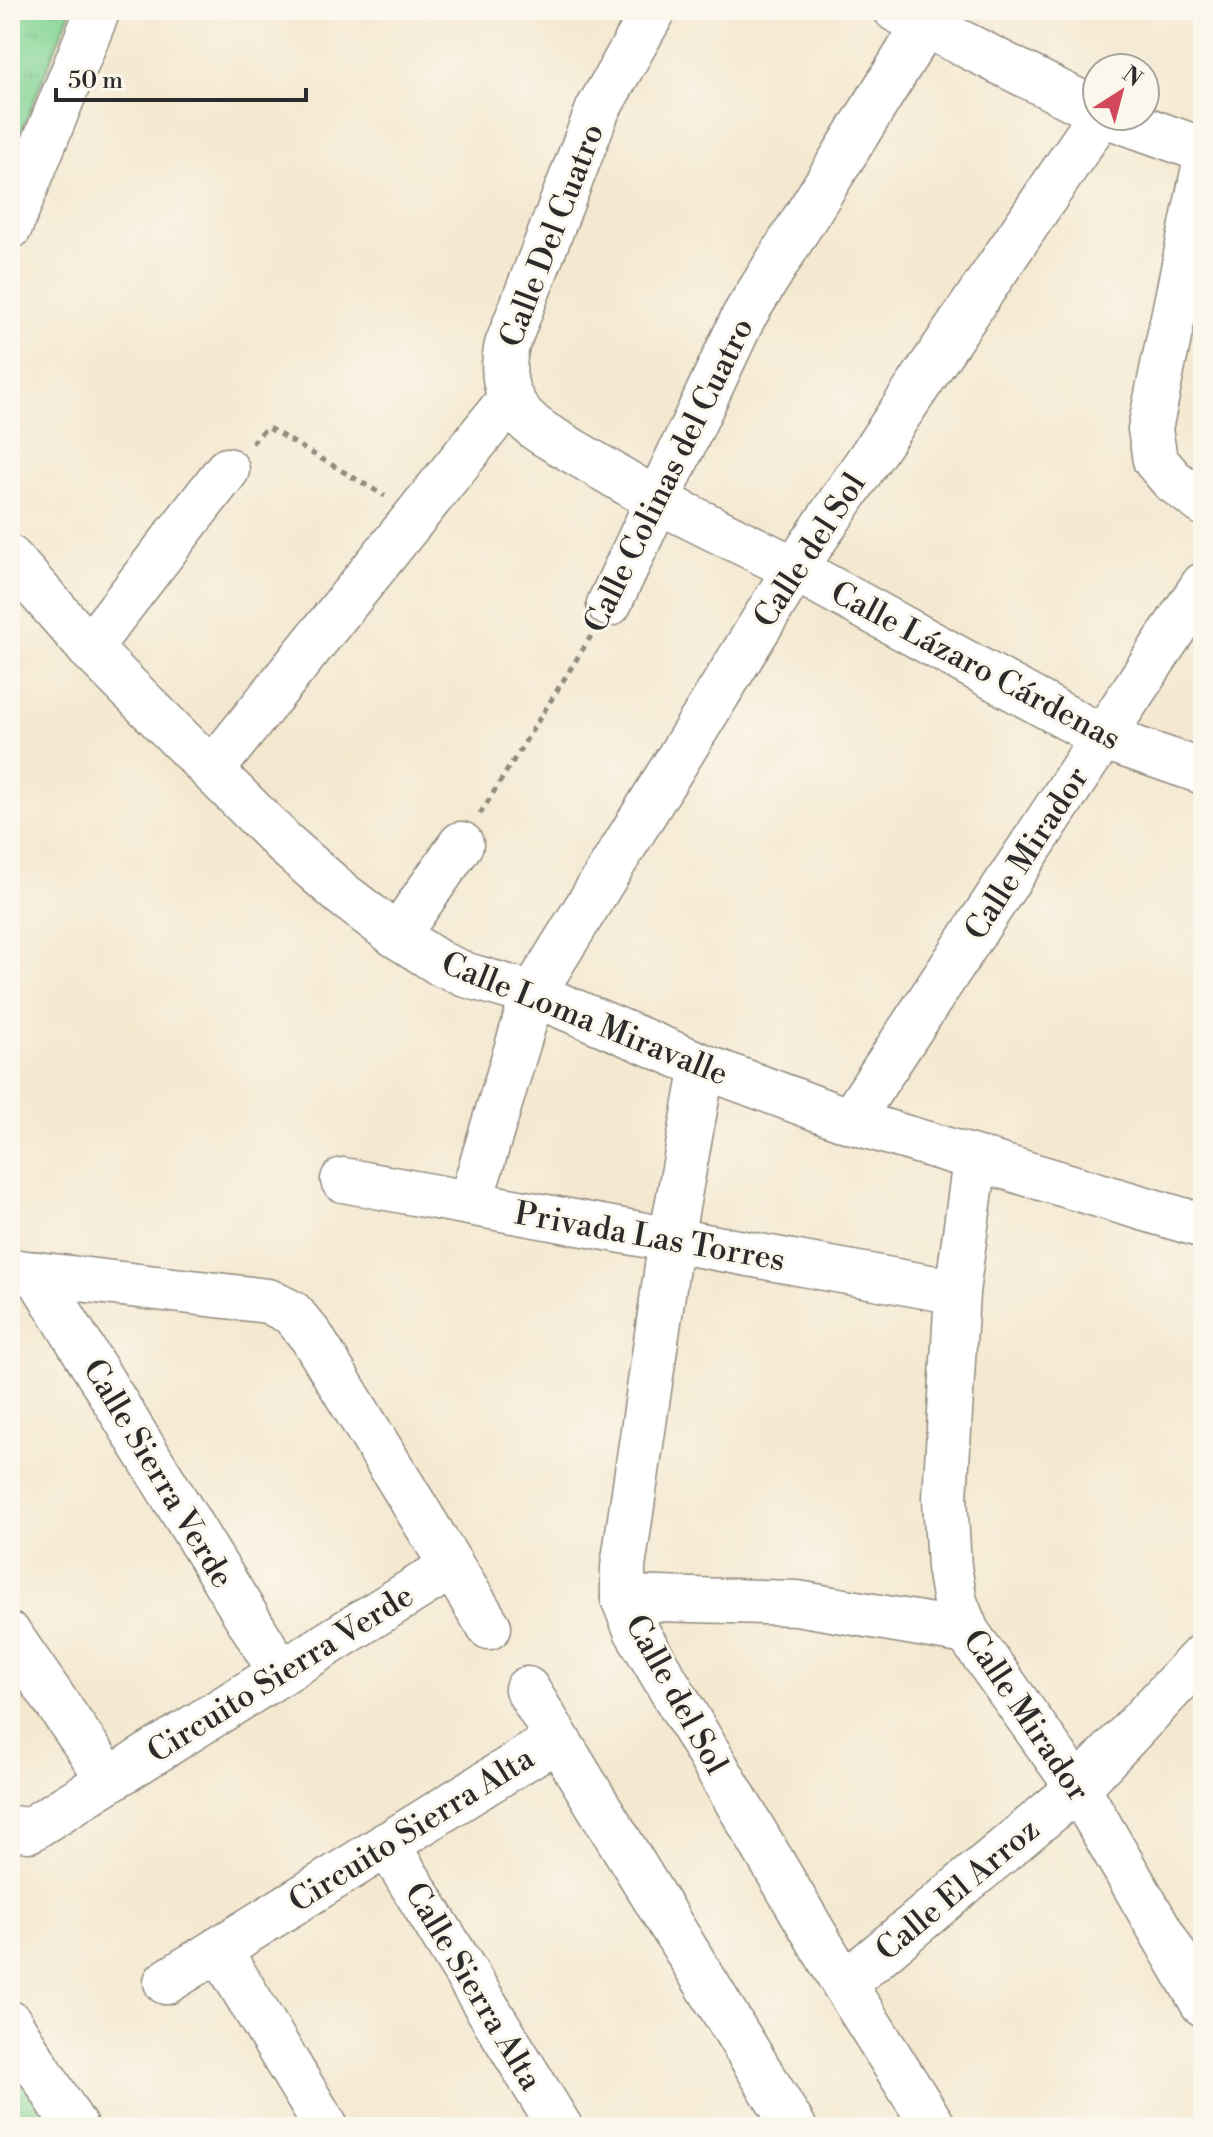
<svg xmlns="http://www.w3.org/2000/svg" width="1213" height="2137" font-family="'Libre Bodoni',serif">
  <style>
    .grass { fill: url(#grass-tufts); stroke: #588060; stroke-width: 2 }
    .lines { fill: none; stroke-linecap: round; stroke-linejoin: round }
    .minor-casing { stroke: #908a7e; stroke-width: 47 }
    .path { stroke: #908a7e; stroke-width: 5; stroke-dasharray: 6 6; stroke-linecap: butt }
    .minor { stroke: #fff; stroke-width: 44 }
    .labels { text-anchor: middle; stroke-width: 6; stroke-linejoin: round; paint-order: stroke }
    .street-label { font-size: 32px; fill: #2b2b2b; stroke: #fbf7ec }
  </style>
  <defs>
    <pattern id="grass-tufts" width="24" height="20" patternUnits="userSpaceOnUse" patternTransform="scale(2)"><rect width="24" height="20" fill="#85d596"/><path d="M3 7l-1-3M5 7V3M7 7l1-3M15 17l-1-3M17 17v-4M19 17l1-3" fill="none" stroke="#73b781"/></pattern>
  </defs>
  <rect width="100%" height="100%" fill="#fbf7ec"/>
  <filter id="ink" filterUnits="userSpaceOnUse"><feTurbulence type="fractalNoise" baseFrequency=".0125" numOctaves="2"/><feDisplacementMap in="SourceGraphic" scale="16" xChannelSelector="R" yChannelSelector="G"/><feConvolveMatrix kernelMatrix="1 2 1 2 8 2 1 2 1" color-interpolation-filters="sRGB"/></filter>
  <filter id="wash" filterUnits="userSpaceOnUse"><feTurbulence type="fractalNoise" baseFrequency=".006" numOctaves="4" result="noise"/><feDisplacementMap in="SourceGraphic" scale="32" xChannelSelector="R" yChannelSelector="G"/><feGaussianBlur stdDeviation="1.8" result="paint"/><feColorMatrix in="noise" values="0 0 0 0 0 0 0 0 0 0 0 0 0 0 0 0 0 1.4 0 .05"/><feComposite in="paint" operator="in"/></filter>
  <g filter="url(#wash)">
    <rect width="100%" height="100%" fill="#f4e8d0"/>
    <!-- grass -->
    <g class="grass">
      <path d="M10,10H71L10,160Z"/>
      <path d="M10,2062L54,2127H10Z"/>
    </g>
  </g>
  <g filter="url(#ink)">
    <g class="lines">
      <!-- minor casing -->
      <g class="minor-casing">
        <g id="minor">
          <path d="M654,10L598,109L507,345C498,383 511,413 544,434L658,501L795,569L1102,737L1203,772"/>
          <path d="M896,10L1097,111"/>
          <path d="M1108,116L1203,150"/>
          <path d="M1203,172L1150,429L1155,460L1172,480L1203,503"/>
          <path d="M10,227L98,10"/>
          <path d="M10,558L89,648L284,843L342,894L397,936L441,964L466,975L533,994L703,1066L850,1121L1203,1226"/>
          <path d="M609,604L744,316L934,10"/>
          <path d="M89,648L227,470"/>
          <path d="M212,770L509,400"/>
          <path d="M397,936L461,844"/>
          <path d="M703,1066L671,1239L623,1567V1598L636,1630L844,1984L934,2127"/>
          <path d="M850,1121L1203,585"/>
          <path d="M975,1160L957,1292L945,1498L949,1567L955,1602L967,1632L1078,1788L1203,2004"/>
          <path d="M343,1180L957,1292"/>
          <path d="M470,1203L533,994L795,569L1100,116"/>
          <path d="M10,1271L268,1301L292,1313L311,1336L489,1627"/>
          <path d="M37,1274L281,1673"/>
          <path d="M623,1598L797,1603L967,1632"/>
          <path d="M10,1635L109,1779"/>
          <path d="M527,1689L794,2127"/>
          <path d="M10,1828L29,1830L451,1567"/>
          <path d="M387,1844L560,2127"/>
          <path d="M219,1949L326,2127"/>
          <path d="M166,1982L557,1739"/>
          <path d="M844,1984L1078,1788L1203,1655"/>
          <path d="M10,2023L75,2127"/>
        </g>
      </g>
      <!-- path -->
      <g class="path">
        <path d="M252,443L267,427L385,496"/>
        <path d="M480,814L591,636"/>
      </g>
      <!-- minor -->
      <use href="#minor" class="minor"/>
    </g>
  </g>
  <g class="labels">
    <!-- street labels -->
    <g class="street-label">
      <text transform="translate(551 235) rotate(-69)" y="11">Calle Del Cuatro</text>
      <text transform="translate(668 475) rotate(-64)" y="11">Calle Colinas del Cuatro</text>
      <text transform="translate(809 550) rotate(-57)" y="11">Calle del Sol</text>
      <text transform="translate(976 665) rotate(28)" y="11">Calle Lázaro Cárdenas</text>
      <text transform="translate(1026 853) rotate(-57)" y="11">Calle Mirador</text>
      <text transform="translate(585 1018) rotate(22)" y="11">Calle Loma Miravalle</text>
      <text transform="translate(650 1236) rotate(10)" y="11">Privada Las Torres</text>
      <text transform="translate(159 1473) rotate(59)" y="11">Calle Sierra Verde</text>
      <text transform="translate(280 1673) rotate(-32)" y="11">Circuito Sierra Verde</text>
      <text transform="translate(677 1694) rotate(61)" y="11">Calle del Sol</text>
      <text transform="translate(1027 1715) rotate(56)" y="11">Calle Mirador</text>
      <text transform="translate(411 1829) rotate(-32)" y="11">Circuito Sierra Alta</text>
      <text transform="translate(957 1889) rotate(-40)" y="11">Calle El Arroz</text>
      <text transform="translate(474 1986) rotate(59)" y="11">Calle Sierra Alta</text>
    </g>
  </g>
  <!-- margin -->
  <rect width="1213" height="2137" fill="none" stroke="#fbf7ec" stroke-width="40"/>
  <!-- north arrow -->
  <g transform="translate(1121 92) rotate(36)"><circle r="38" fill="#fbf7ec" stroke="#a8a59f" stroke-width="2"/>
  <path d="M0-6L14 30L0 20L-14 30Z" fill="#d1495b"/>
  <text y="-12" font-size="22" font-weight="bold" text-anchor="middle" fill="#2b2b2b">N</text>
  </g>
  <!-- scale -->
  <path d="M56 88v12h250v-12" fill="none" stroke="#2b2b2b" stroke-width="4"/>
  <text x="68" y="88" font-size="24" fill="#2b2b2b" stroke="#fbf7ec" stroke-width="6" paint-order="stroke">50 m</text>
</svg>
